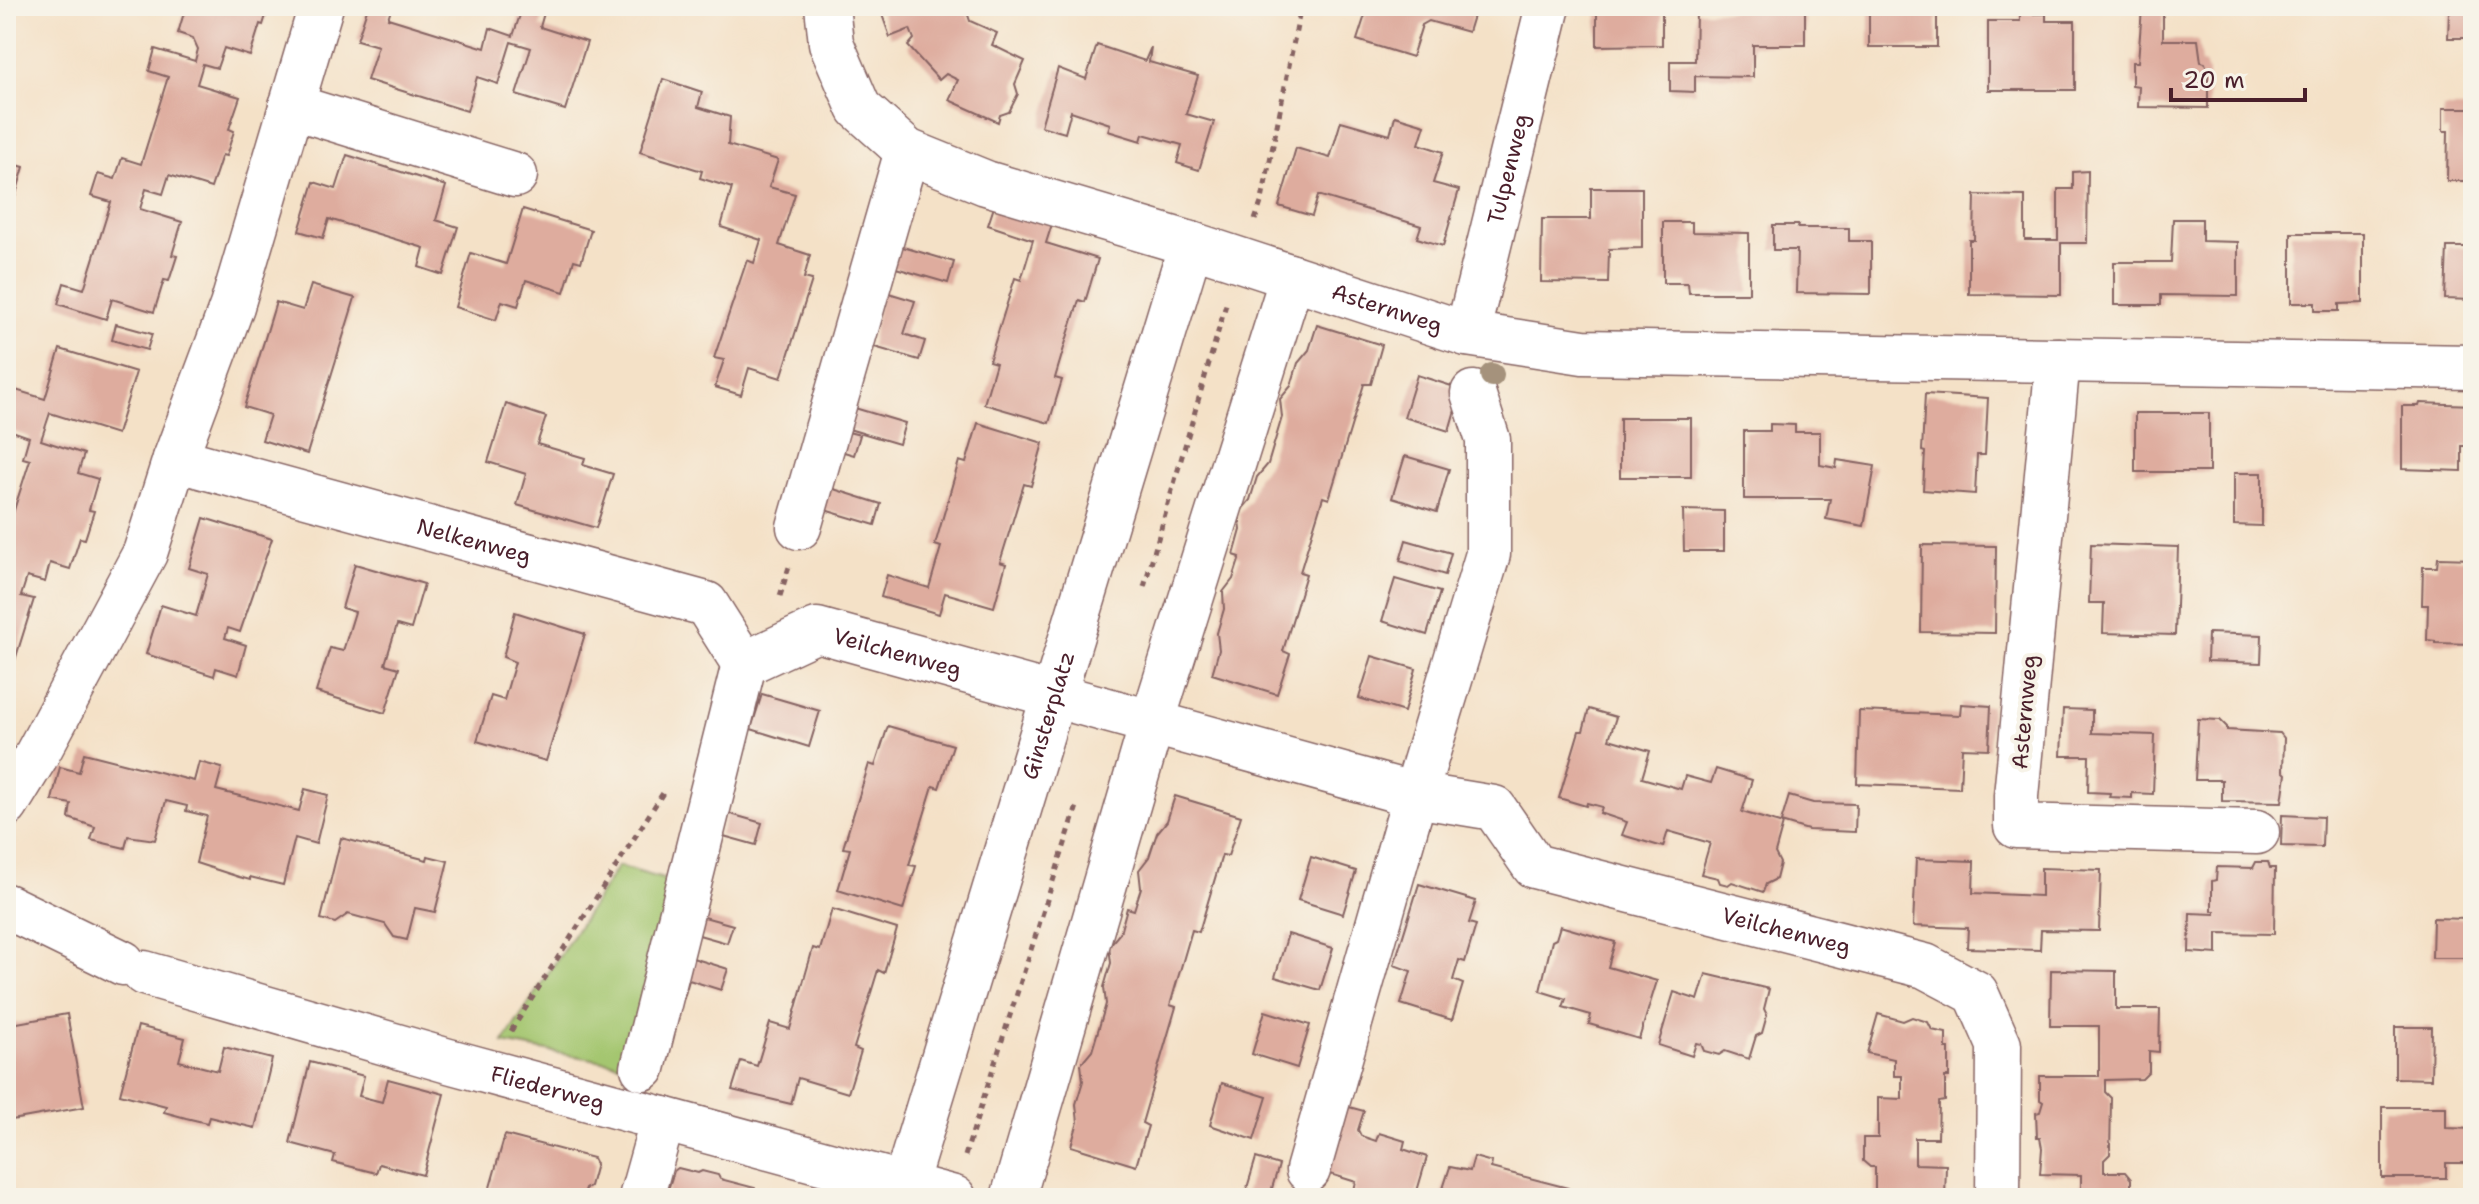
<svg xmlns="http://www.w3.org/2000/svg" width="2479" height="1204" font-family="'Shantell Sans',sans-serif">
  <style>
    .green { fill: #a4c66f; stroke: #77724d; stroke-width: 2 }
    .building { fill: #deac9e }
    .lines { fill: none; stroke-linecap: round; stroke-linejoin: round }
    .minor-casing { stroke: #866362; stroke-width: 47 }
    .path { stroke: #866362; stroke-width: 5; stroke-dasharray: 6 6; stroke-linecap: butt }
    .minor { stroke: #fff; stroke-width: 44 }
    .tree { fill: #a5927c }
    .labels { text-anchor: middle; stroke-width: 8; stroke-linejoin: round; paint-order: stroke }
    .street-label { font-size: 22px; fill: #4a1f2b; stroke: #f7f3e8 }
  </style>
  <rect width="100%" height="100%" fill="#f7f3e8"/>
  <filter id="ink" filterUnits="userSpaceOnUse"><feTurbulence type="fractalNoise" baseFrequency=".0125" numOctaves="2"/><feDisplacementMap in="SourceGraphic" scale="16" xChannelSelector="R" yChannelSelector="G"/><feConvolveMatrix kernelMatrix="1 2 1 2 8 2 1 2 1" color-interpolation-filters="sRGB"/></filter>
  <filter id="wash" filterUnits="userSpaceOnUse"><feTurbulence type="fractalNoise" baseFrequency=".006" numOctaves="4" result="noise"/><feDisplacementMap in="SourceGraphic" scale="32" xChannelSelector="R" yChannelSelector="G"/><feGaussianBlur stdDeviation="1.8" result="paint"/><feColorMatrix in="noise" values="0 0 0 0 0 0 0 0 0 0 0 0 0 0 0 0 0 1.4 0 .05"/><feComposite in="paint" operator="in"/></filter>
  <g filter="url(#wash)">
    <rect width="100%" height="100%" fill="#f4e1c7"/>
    <!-- green -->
    <path class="green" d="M618,866L687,886L643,1068L503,1043Z"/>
    <g id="blocks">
      <!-- building -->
      <g class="building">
        <path d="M186,6H269L263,25L260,24L250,56L224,48L217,68L203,64L197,84L240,97L229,129L234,131L226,156L222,155L211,188L169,175L163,194L146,189L140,209L182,222L172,255L177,256L169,281L164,280L154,312L112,299L106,319L58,304L64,283L84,289L111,202L91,196L98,174L115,179L122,158L141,164L168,77L149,71L155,49L195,61L198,49L193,38L178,33Z"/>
        <path d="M368,6H392L388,18L485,48L490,28L513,36L523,6H546L540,27L587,42L565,110L516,95L531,48L511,42L498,84L477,77L467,111L367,80L378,46L357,40Z"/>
        <path d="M879,6H965L970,21L997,33L992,45L1025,61L1015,84L1018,94L1009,112L1000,115L998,122L949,100L958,80L946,74L939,80L908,46L914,39L910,29L890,37Z"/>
        <path d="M1368,6H1476L1468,32L1429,21L1422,25L1412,57L1357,40Z"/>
        <path d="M1597,6H1662V45L1597,46Z"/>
        <path d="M1745,6H1805V45H1753V77L1695,76V92L1670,91V61H1695L1696,11H1745Z"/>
        <rect x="1869" y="6" width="68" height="41"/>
        <path d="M2453,6H2473V38H2448L2449,12H2453Z"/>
        <path d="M2142,8L2163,9V40H2198L2201,62L2205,63L2208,72V108L2138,107L2139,86L2132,85V62H2138Z"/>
        <path d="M2020,14H2046V21H2075V90H1988V21H2020Z"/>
        <path d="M1097,45L1145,61L1151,47L1149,62L1198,76L1186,114L1214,122L1199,170L1177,163L1182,145L1143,134L1141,141L1108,131L1110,124L1071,111L1065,133L1041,126L1058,68L1086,79Z"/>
        <path d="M663,79L702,92L698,107L730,117L728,145L778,160L769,187L795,194L779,245L810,255L804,278L812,280L781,378L749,368L741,395L715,387L724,360L714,358L747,260L754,263L761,240L721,227L732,188L700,178L702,171L640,152Z"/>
        <path d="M2443,108H2473V181H2447L2448,131H2443Z"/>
        <path d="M1395,116L1425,125L1419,144L1443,152L1433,183L1459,190L1443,246L1417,238L1421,226L1418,225L1321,196H1318L1312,216L1279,206L1296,148L1330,158L1341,121L1390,135Z"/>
        <path d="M347,155L446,186L436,220L458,227L443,275L419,267L424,248L329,219L323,238L299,231L314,182L336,189Z"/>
        <path d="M6,162L24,167L12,207L6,205Z"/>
        <path d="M2088,171L2087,243H2061V295L1969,294V240H1974L1975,195L2025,196V240H2058V189H2073V172Z"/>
        <path d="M1591,188H1642V248L1609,249L1608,283L1541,282L1542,219H1591Z"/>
        <path d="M994,207L1052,224L1046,243L1098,259L1085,302L1079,300L1066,341L1055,378L1062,380L1049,423L984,404L996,363L989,361L1015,278L1021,280L1033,240L988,225Z"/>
        <path d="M523,209L591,230L581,262L574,260L564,292L526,280L518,306L502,301L496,320L455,307L471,253L506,264Z"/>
        <path d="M2173,219H2202V241L2238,242V296L2161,295V305H2114V262H2171Z"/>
        <path d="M1663,222H1692V232L1749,233V293H1689L1688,283H1663Z"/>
        <path d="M1773,225H1799L1798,228H1849V241H1871V294L1796,293L1797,250H1773Z"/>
        <path d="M2291,233H2363V303L2339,304V311H2315V303H2291Z"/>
        <path d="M896,245L954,262L948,283L889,266Z"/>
        <path d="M2447,247H2473V300L2445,299Z"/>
        <path d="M311,285L355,298L307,454L262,440L270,415L244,407L276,302L303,310Z"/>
        <path d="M882,291L915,301L904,334L925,341L919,360L871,346Z"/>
        <path d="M116,324L152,334L147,350L112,340Z"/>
        <path d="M1317,325L1382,345L1371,384H1364L1329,499L1323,497L1300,572L1306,574L1283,651L1290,654L1277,694L1212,674L1219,650L1217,633L1224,609L1223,592L1233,579L1240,557L1234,555L1241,530L1239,513L1250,500L1257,477L1268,464L1282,417L1280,399L1291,386L1298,363L1309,350Z"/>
        <path d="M60,349L136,372L117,434L50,413L41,440L84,454L78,473L98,479L89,510L94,511L85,539L80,538L70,569L50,563L45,582L27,577L21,596L34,599L6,689V535L30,460L23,458L29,437L6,429V387L45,399Z"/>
        <path d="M1417,375L1461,389L1449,431L1404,417Z"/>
        <path d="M1925,394L1988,398L1985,455H1977L1975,494L1923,490L1925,452L1922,451Z"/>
        <path d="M2420,403L2473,405V446H2462V471L2402,469V406H2419Z"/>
        <path d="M506,404L546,417L537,444L585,458L583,465L613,474L596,528L517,505L526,474L488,462Z"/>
        <path d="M848,406L905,423L899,444L842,427Z"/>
        <rect x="2135" y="413" width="74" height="59"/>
        <rect x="1620" y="418" width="71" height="59"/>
        <path d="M978,423L1043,443L1031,486L1024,484L1000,562L1006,564L994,607L945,593L939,614L881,597L887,575L929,588L941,547L935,545L959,461L966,463Z"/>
        <path d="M1770,424L1795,425V432H1820V465L1836,468L1837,460L1875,466L1864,526L1826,519L1830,499H1744V431H1770Z"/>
        <path d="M840,430L860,435L854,455L834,449Z"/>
        <path d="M1405,456L1449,469L1437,512L1392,498Z"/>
        <path d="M2234,473H2262V526L2234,525Z"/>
        <path d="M824,486L881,504L875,525L818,508Z"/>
        <path d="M1683,510L1724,511V551H1684Z"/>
        <path d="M204,518L272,539L240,632L228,628L225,638L246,645L238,675L216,668L214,676L146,654L161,605L196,616L208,574L189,568Z"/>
        <path d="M1406,540L1451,553L1445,575L1400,561Z"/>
        <path d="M2091,544L2178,547L2175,635L2103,633L2104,603H2089Z"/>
        <path d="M1922,545L1996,546L1995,633L1921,632Z"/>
        <path d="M2438,558L2473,559V644L2435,643V641L2427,640L2428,605H2422L2423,567H2437Z"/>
        <path d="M355,564L424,584L411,629L397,625L391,644L385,664L399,668L385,713L316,692L330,648L343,651L355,612L342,608Z"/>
        <path d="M1395,579L1440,592L1427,635L1382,621Z"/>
        <path d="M515,612L585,634L546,761L477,741L491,696L504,700L515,662L503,657Z"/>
        <path d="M2208,633L2262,635L2261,663L2207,661Z"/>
        <path d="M1372,656L1416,669L1404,712L1359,698Z"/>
        <path d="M762,694L820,711L809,747L751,729Z"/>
        <path d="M1961,704L1991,706L1989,749L1962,748L1960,788L1857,784L1859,711L1960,715Z"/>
        <path d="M1589,709L1616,717L1609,739L1650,751L1642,778L1681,789L1685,776L1711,783L1716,769L1752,780L1742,812L1783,824L1775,853L1780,863L1776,879L1766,884L1763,892L1732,882L1728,885L1720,883L1718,878L1701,874L1710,843L1668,831L1663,847L1622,835L1627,822L1600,813L1602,807L1587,803L1586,806L1559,798L1579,731H1583Z"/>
        <path d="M2063,709L2092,710V733L2155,735L2153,794L2132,793V798L2109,797L2110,793L2088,792L2089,756H2061Z"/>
        <path d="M2198,719L2220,720L2227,727V730L2280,733L2284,738L2283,771L2286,774L2282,802L2222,801V780H2195Z"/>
        <path d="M888,726L953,745L939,788L933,786L921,825L909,865L916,866L903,910L838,890L850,849L843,848L869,764L875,766Z"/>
        <path d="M84,753L194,781L199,762L222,768L216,790L299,811L305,789L328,795L316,844L295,838L283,885L250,877V880L239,877L196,863L207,816L186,811L187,806L166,801L155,840L128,836L125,848L91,840L95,827L69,818L71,804L52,800L60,767L79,772Z"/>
        <path d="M1175,796L1241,816L1228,856L1222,855L1199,932L1192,930L1170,1005L1176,1007L1142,1123L1148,1126L1136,1166L1071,1146L1078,1122L1076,1104L1083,1081L1081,1064L1092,1051L1106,1004L1104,987L1111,963L1109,946L1120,933L1127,908L1134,910L1141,888L1139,870L1149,857L1157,833L1167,821Z"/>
        <path d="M1789,796L1813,803L1856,804L1855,832L1808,830L1781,822Z"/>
        <path d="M727,813L762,823L756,845L720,835Z"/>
        <path d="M2282,815L2323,817L2322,847L2281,846Z"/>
        <path d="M341,838L427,860L428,856L448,861L435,912L415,908L407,940L394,937L385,924L348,914L335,923L321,919Z"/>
        <path d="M2468,856H2473V958H2432L2433,918L2467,919Z"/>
        <path d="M1311,857L1356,871L1343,914L1298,900Z"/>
        <path d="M1916,859L1974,861L1973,893L2041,896V868L2101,870L2099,931L2041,930L2040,950L1967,948L1968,928L1913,926Z"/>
        <path d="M2256,862H2268L2270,868H2275L2274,934L2217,933V954L2189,952L2190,913L2215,914V911H2212V881L2216,880L2217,867L2253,868Z"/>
        <path d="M1419,884L1476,901L1469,923L1476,925L1465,962L1459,960L1453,980L1463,984L1452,1020L1401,1004L1411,971L1394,965Z"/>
        <path d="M832,909L897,929L884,973L878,970L854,1048L861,1051L848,1093L798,1078L791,1104L732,1090L741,1061L757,1066L770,1023L790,1029L813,948L820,950Z"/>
        <path d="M697,915L733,925L727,943L692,933Z"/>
        <path d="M1560,926L1615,942L1608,967L1657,981L1639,1039L1589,1024L1591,1015L1563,1007L1566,999L1540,991L1552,941L1556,939Z"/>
        <path d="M1288,934L1333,948L1320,990L1275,977Z"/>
        <path d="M683,955L728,969L721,990L689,980L684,998L671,993Z"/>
        <path d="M2051,970L2116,971V1009H2160L2159,1052L2149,1051V1072L2142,1079L2105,1080V1092L2111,1098L2110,1154L2104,1160V1172H2125L2131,1179V1198H2081V1175L2040,1174L2042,1148L2040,1138H2037L2036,1113L2040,1112L2043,1102L2040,1100V1076H2099V1026H2050Z"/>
        <path d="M1706,974L1769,989L1764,1009L1767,1015L1762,1033L1756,1036L1749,1059L1725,1051L1719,1055L1704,1051L1701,1044L1696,1043L1692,1056L1658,1045L1674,992L1698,1000Z"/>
        <path d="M1265,1011L1310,1025L1297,1068L1252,1054Z"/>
        <path d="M67,1014L84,1107L6,1121V1025Z"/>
        <path d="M1878,1014L1903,1021L1912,1017L1928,1022L1932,1030L1946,1033V1048H1949V1077H1945V1101L1939,1102L1938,1138H1915V1164L1946,1165L1945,1198H1875V1167H1870L1863,1161V1138H1878V1098L1902,1099V1076H1894V1059L1867,1053Z"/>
        <path d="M138,1026L185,1038L179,1061L218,1071L224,1047L272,1059L255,1128L209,1117L207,1123L186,1118L164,1112L166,1106L120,1094Z"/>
        <path d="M2395,1027H2432L2431,1079L2395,1078Z"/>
        <path d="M310,1062L364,1076L359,1096L382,1102L388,1079L444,1094L423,1175L379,1164L376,1173L333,1162L335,1155L290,1143Z"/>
        <path d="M1222,1083L1267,1097L1254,1140L1210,1125Z"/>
        <path d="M1341,1105L1364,1111L1358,1130L1361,1136L1376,1141L1379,1133L1405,1141L1403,1149L1427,1157L1415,1198H1352L1356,1182L1321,1171Z"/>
        <path d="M2382,1107H2446V1128L2473,1129V1163H2446V1178H2382Z"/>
        <path d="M505,1135L593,1158L596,1164L590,1186L585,1189L582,1198L533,1196L487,1198Z"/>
        <path d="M1474,1157L1492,1162L1491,1168L1568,1188L1566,1198H1440L1450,1167L1470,1171Z"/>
        <path d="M1256,1158L1279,1165L1269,1198H1244Z"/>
        <path d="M678,1168L698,1173L702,1171L718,1175L720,1179L755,1188L760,1198H670L667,1193L674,1171Z"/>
      </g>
    </g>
  </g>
  <g filter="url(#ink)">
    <use href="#blocks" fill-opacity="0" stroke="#866362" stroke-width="2"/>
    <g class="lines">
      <!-- minor casing -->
      <g class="minor-casing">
        <g id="minor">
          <path id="s1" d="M827,6L831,43L859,108L907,151L986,183L1191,244L1467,334L1583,352L2473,367"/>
          <path d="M291,106L515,175"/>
          <path id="s2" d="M1467,334L1548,6"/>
          <path d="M2058,360L2016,796V826L2257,832"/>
          <path id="s3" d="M175,459L706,604L744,664"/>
          <path d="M799,527L907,151"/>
          <path id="s4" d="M744,664L817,630L1415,795L1494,808L1534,866L1925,966L1976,993L1999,1045L1998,1198"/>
          <path d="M6,805L36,756L145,553L175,459L232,306L321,6"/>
          <path d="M6,906L123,963"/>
          <path id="s5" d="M144,973L445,1060L954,1198"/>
          <path d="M643,1068L744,664"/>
          <path d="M1308,1170L1415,795L1488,554V440L1473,393"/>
          <path id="s6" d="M905,1184L1191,244"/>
          <path d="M641,1198L663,1119"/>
          <path d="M1013,1198L1152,723L1292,277"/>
        </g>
      </g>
      <!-- path -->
      <g class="path">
        <path d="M1255,220L1262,200L1301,6"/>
        <path d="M1144,587L1227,301"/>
        <path d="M780,596L789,567"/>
        <path d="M511,1031L663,793"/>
        <path d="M965,1156L1078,803"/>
      </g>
      <!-- minor -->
      <use href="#minor" class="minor"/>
    </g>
    <!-- trees -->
    <circle class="tree" cx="1492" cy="375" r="12"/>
  </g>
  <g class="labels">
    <!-- street labels -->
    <g class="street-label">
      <text dy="8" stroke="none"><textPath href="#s2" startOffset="170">Tulpenweg</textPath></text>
      <text dy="8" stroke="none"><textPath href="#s1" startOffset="678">Asternweg</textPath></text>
      <text dy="8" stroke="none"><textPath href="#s3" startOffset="310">Nelkenweg</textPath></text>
      <text dy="8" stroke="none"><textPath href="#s4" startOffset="164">Veilchenweg</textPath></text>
      <text transform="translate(2024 712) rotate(-85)" y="8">Asternweg</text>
      <text dy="8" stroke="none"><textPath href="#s6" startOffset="490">Ginsterplatz</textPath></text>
      <text dy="8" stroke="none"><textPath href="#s4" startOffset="1112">Veilchenweg</textPath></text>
      <text dy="8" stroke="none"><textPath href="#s5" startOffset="420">Fliederweg</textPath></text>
    </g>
  </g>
  <!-- margin -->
  <rect width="2479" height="1204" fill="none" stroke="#f7f3e8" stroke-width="32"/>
  <!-- scale -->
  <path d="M2171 88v12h134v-12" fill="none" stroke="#4a1f2b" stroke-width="4"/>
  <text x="2183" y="88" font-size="24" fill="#4a1f2b" stroke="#f7f3e8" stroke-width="6" paint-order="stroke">20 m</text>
</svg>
